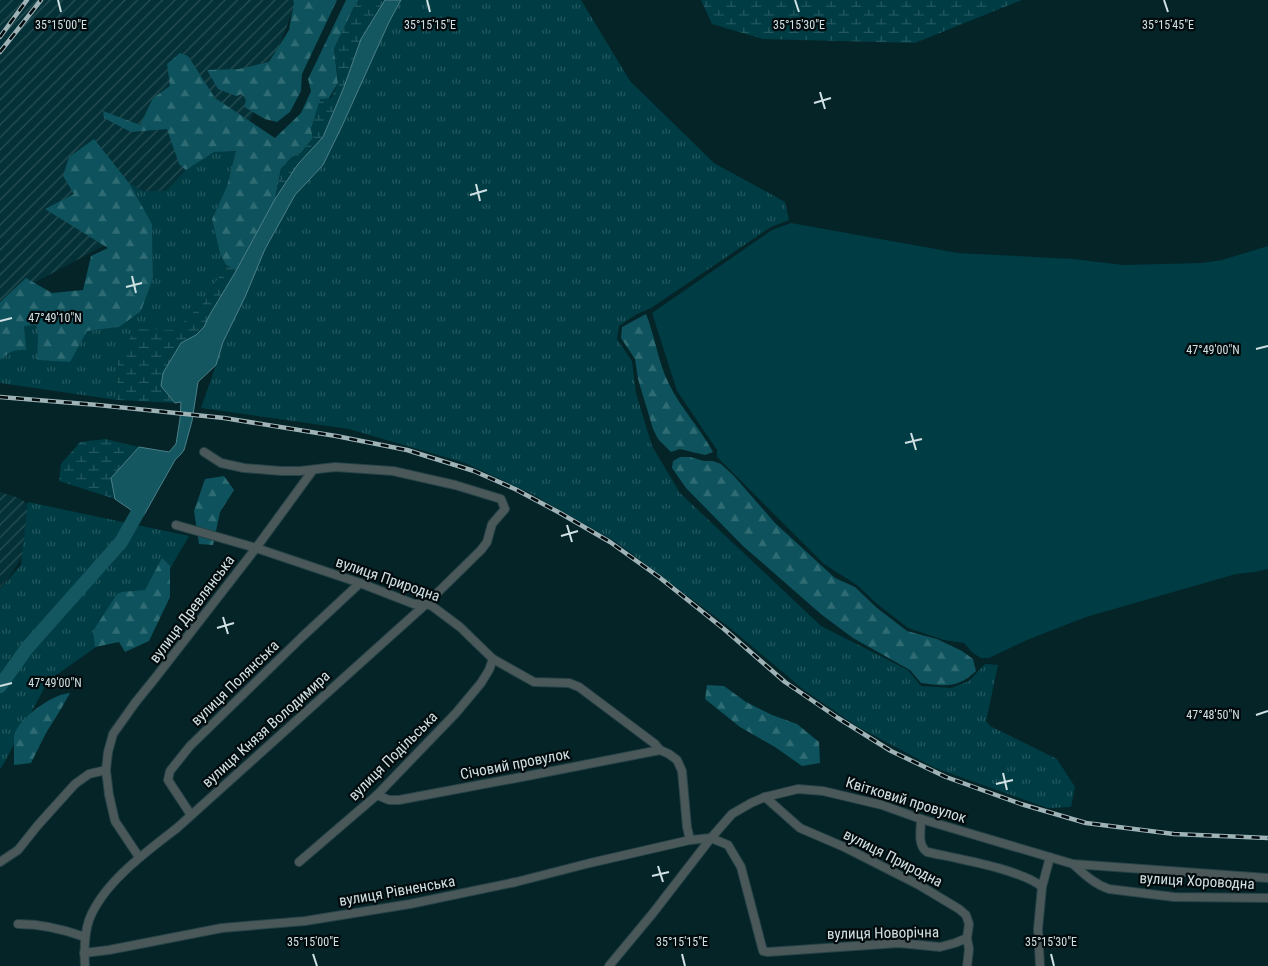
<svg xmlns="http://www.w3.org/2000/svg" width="1268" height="966" font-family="'Roboto Condensed',sans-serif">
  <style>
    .industrial { fill: url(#industrial-furrows) }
    .grass { fill: url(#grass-tufts) }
    .forest { fill: url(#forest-firs) }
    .wetland { fill: url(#wetland-marsh) }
    .green { fill: #003c44 }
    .water { fill: #145761; stroke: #4c8088 }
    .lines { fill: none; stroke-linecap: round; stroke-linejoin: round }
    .river { stroke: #145761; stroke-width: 14 }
    .minor-casing { stroke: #254246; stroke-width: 10 }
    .minor { stroke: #4b585a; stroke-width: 8 }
    .rail-casing { stroke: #9fb3b7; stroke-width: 4.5 }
    .rail { stroke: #020b0d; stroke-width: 2.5; stroke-dasharray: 8; stroke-linecap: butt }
    .ticks { fill: none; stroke: #d0e0e3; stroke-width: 2 }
    .labels { text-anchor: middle; stroke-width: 4.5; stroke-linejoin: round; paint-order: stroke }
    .street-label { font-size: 15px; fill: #d0e0e3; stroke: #020b0d }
    .ticks-label { font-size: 12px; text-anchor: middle; fill: #d0e0e3; stroke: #020b0d; stroke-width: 4.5; stroke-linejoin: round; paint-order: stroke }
  </style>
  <defs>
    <pattern id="industrial-furrows" width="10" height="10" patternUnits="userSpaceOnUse" patternTransform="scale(1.25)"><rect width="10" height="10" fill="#043137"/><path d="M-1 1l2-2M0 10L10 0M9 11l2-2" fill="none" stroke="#284f54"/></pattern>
    <pattern id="grass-tufts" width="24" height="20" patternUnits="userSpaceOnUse" patternTransform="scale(1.25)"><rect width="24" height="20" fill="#003c44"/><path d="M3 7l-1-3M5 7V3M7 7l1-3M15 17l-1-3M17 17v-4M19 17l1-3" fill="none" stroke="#24585f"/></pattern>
    <pattern id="forest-firs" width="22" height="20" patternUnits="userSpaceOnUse" patternTransform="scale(1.25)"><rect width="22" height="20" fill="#0d525c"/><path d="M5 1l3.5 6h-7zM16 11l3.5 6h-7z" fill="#2f6b73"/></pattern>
    <pattern id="wetland-marsh" width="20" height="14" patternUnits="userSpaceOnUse" patternTransform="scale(1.25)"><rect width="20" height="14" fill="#003c44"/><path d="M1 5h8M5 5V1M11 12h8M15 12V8" fill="none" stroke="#24585f"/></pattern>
  </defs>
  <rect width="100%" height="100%" fill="#042428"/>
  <!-- industrial -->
  <g class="industrial">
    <path d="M0,0H297L227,180L0,301Z"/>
    <path d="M0,492L19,498L28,504L31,543L7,580L0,588Z"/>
  </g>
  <!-- grass -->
  <g class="grass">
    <path d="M401,0H581L630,81L714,163L785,202L789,220L771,227L651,308L637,314L619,326L617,339L632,361L636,393L652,446L680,493L821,626L908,670L921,686L951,688L969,681L985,664L998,665L986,721L990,726L1057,759L1075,787L1071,807L1048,808L935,768L858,727L804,690L729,627L616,542L532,494L465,463L349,429L201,408L216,365L223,342L265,249L295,195L323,165L342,126L389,22Z"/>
    <path d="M236,151L227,186L212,219L220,254L226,265L204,302L175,330L118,357L117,400L0,383V360L8,352L13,350L24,326L36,324L38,335V360L87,331L119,327L153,278L152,224L129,183L143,191H166L186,170L214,152Z"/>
    <path d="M28,502L189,536L165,577L110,637L48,681L3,765L0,769V589L21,565Z"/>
  </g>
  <!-- forest -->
  <g class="forest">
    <path d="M293,0H337L302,74L301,91L290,112L277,122L265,119L244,107L246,100L242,94L236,96L218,89L207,70L239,69L269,62L289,30L294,3Z"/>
    <path d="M346,0H359L355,5L334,49L338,83L311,128L313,138L301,153L291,158L281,169L275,199L236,271L226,265L220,254L212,219L227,186L236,151L214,152L186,170L179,164L167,129L131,132L104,118L103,111L140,125L153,98L170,86L167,64L180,53L188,56L215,98L275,138L301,113L311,91L308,79Z"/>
    <path d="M94,139L129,183L152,224L153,278L141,311L119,327L87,331L70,362L37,360L38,335L36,325L24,326L26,350C12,350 10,351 0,360V302L26,278L52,293L83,290L91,256L108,248L45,209L74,194L63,176L69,157Z"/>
    <path d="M646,314C655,336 658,362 669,384C680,407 700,428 713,452L705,455L680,449L671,452L658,439L653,429L638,379L635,359L621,338L622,327Z"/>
    <path d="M680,457H690L704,461H713L721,464L734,476L775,523L835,578L855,587L877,608L907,631L937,639L962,651L973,659L976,671C957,689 945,686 921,683L910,670L853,638L822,615L743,546L686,488L672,468L673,461Z"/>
    <path d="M224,476L234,490L220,512L213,545L199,544L194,511L205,479Z"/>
    <path d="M162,558L170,566V597L149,641L125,652L119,642L95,647L93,631L117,594L122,592L145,590Z"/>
    <path d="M707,685L724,686L746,702L772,715L797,724L819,742L820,763L802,766L775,747L740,727L705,699Z"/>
    <path d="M70,693L61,709L46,733L31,763L14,765V736C18,720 43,702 58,696C61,694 66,694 70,693Z"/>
  </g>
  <!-- wetland -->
  <g class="wetland">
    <path d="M359,0H385L361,39L344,87L323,137L298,164L275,199L281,169L291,158L301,153L313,138L311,129L320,99L331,98L338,83L334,49L355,5Z"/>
    <path d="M701,0H1022L915,43L763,39L712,24Z"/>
    <path d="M226,265L236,271L204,327L196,335L181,343L163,373L161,386L175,403L117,400L118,357L136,329L175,330L204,302Z"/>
    <path d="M105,439L139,447L111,478L115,499L59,481L61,464L80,442Z"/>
  </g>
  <!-- green -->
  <path class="green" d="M791,223L958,253L1074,259L1123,265L1202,263L1222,260L1268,246V569L1255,572L1236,574L1086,617L1027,640L989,658H981L973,653L964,643L944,640L908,628L876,603L857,585L824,564L717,457V450L677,391L652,313L772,230Z"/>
  <!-- water -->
  <path class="water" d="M385,0H401L389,22L342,126L323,165L295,195L265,249L245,297L223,342L216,365L198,382L192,421L184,450L181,454L175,460L144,515L133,527H128L134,512L115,499L111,478L139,447L169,452L176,444L180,419L181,402L175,403L161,386L163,373L181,343L196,335L204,327L209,316L236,271L275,199L298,164L323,137L344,87L361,39Z"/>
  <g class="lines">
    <!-- river -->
    <path class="river" d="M0,686L27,648L121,542L138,512"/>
    <!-- minor casing -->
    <g class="minor-casing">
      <g id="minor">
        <path d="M176,525L256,548L360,583L414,604H426L432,606L460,627L493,659L534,682L569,683L579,687L655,744L660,750L669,754L677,760L682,771L687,827L690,840"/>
        <path d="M106,770L108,752L113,734L135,703L156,677L256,548L313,470"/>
        <path d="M377,795L389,800H399L527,776L660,750"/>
        <path d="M765,797L800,828L844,847L919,885L959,909L966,915L969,924L967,938L969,949L967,966"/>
        <path d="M191,815L168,780L170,771L190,746L302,637L360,583"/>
        <path d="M921,819C921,830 917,845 927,852C954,858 1024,870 1042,887L1050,857"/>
        <path d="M0,862L18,850L38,825L75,784L89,774L106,770L109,795L115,821L139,857"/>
        <path d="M299,862L377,795L456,713L481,683L489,670L493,659"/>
        <path d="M1073,864C1084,874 1094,884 1109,889L1174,897L1268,898"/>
        <path d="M18,924C42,924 63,929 85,937"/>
        <path d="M84,953L109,950L222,928L305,921L410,904L516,882L590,863L690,840L711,838L728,845L741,867L763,951L768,952L899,943L940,947L955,943L967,938"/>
        <path d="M85,966C84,950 84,935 89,920C103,883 146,852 177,828L426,604L481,550L487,542L492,524L505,509L501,499L455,485L393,471L335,467L300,471H281L244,468L221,463L204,452"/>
        <path d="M609,966L653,913L711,838L732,814L751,803L765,797L798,789L823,791L882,805L921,819L1073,864L1268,878"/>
        <path d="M1040,966L1038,929L1042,887"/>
      </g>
    </g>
    <!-- minor -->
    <use href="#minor" class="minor"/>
    <!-- rail casing -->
    <g class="rail-casing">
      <g id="rail">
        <path d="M0,37L27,0"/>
        <path d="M0,52L41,0"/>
        <path d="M0,397L98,405L224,418L336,436L407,450L474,471L515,489L560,513L610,542L659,577L724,629L785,682L838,718L891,751L946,777L1021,804L1086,823L1174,834L1268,838"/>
      </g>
    </g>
    <!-- rail -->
    <use href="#rail" class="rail"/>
  </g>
  <!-- ticks -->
  <path class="ticks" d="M58,0L61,12M427,0L430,12M795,0L799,12M1164,0L1168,12M820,92L825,109M814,103L831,98M476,184L480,201M470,195L487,190M132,276L136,293M126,287L142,283M0,321L12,318M1256,349L1268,346M911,433L916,450M905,443L922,439M567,525L572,542M561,536L578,531M223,617L228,634M217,628L234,623M0,686L12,683M1256,715L1268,711M1003,773L1007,790M996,784L1013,780M658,866L663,882M652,876L669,872M313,954L317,966M682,954L685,966M1051,954L1054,966"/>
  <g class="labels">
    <!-- street labels -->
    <g class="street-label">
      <text transform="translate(388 579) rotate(19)" y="5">вулиця Природна</text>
      <text transform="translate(192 609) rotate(-53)" y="5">вулиця Древлянська</text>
      <text transform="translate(235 683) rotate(-44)" y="5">вулиця Полянська</text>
      <text transform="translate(266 729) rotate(-42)" y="5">вулиця Князя Володимира</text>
      <text transform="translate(393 756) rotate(-45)" y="5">вулиця Подільська</text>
      <text transform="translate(515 764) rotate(-11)" y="5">Січовий провулок</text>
      <text transform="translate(906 800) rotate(17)" y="5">Квітковий провулок</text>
      <text transform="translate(893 858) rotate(27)" y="5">вулиця Природна</text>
      <text transform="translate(1197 881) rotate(3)" y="5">вулиця Хороводна</text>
      <text transform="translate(397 891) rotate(-10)" y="5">вулиця Рівненська</text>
      <text transform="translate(883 933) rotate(-1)" y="5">вулиця Новорічна</text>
    </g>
  </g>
  <g class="ticks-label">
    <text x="61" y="29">35°15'00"E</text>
    <text x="430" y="29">35°15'15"E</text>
    <text x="799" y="29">35°15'30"E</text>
    <text x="1168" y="29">35°15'45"E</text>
    <text x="55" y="322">47°49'10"N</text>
    <text x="1213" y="354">47°49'00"N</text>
    <text x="55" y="687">47°49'00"N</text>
    <text x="1213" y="719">47°48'50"N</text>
    <text x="313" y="946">35°15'00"E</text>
    <text x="682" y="946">35°15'15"E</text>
    <text x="1051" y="946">35°15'30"E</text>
  </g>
</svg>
